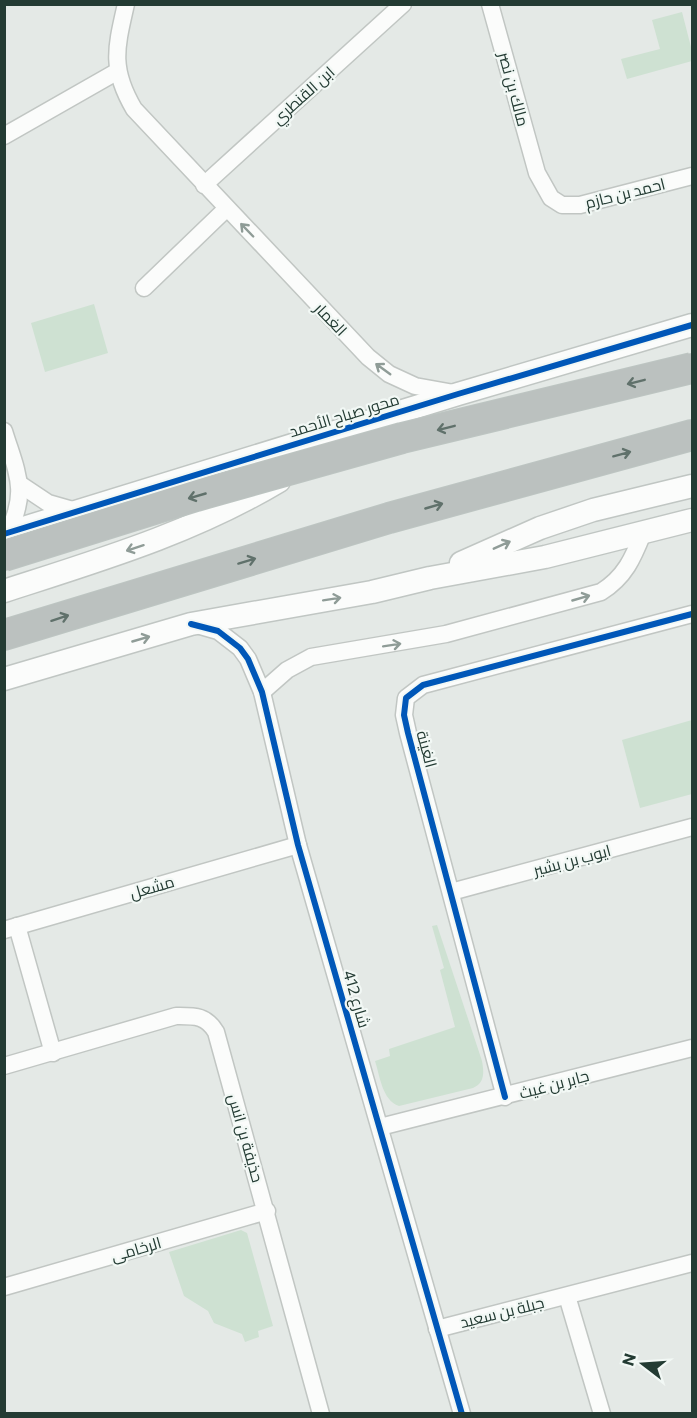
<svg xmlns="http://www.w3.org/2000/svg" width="697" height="1418" font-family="Commissioner,Cairo,sans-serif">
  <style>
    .green { fill: #cee1d2 }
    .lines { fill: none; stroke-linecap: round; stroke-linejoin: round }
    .street-casing { stroke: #c1c6c3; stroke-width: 19 }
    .secondary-casing { stroke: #c0c6c3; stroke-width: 25 }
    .highway-casing { stroke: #bdc5c2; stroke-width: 32 }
    .street { stroke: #fbfcfb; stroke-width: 16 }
    .secondary { stroke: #fbfcfb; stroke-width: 22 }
    .highway { stroke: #bbc1bf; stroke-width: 30 }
    .highway-bridge-casing { stroke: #bdc5c2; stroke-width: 32; stroke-linecap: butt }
    .highway-bridge { stroke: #bbc1bf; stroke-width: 30 }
    .cycleway-casing { stroke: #f2f8f5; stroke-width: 10 }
    .cycleway { stroke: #0057b8; stroke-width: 6 }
    .oneway { stroke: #8f9c97 }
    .oneway2 { stroke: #60716b }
    .labels { text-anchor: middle; stroke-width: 4.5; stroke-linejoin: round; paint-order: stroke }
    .street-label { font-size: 16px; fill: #233b33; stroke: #f2f8f5 }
  </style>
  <rect width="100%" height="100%" fill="#e4e9e6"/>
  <!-- green -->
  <g class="green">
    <path d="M682,12L692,51V61L627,79L621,59L660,49L652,20Z"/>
    <path d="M94,304L108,353L45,372L31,323Z"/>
    <path d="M692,720V794L640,808L622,740Z"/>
    <path d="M437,925L482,1061C484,1072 485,1083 473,1088L399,1106C382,1100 380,1076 375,1061L390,1056L389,1049L455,1027L440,970L444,968L432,926Z"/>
    <path d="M241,1230L247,1233L273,1326L258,1331L259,1337L245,1342L242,1334L214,1323L208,1311L184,1296L169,1252Z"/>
  </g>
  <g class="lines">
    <!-- street casing -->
    <g class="street-casing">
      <g id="street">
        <path d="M126,4C116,48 110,68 134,109L368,357L389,374L415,386L454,393"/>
        <path d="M490,4L537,173L551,198L562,205H580L692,176"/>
        <path d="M4,136L118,71"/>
        <path d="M204,185L403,4"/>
        <path d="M144,288L226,209"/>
        <path d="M4,431C17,473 29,492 7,534"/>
        <path d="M21,485L48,503L76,511"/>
        <path d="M197,625L218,631L240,648L248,659L262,692L298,845L462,1414"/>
        <path d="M262,692L287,670L311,657L446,634L601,592C625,577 633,558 643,533"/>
        <path d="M451,892L692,827"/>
        <path d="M17,926L53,1053"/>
        <path d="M4,930L298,845"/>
        <path d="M4,1066L176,1016C194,1016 206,1015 216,1032L321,1414"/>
        <path d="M505,1097L408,733L404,715L406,698L423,685L692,614"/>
        <path d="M380,1127L692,1048"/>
        <path d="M4,1287L267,1211"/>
        <path d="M567,1296L602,1414"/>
        <path d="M437,1329L692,1263"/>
      </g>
    </g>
    <!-- secondary casing -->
    <g class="secondary-casing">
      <g id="secondary">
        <path d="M4,534L458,394L692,325"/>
        <path d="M461,563L540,528L593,510L692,486"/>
        <path d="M4,591C100,560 192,533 279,481"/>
        <path d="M4,679L191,624L372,592L430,578L545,557L692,520"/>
      </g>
    </g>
    <!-- highway casing -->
    <g class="highway-casing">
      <path id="highway" d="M4,635L389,518L692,435"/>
    </g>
    <!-- street -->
    <use href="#street" class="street"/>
    <!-- secondary -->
    <use href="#secondary" class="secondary"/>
    <!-- highway -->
    <use href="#highway" class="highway"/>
    <!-- highway-bridge casing -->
    <g class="highway-bridge-casing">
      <path id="highway-bridge" d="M4,556L196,496L402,438L692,368"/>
    </g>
    <!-- highway-bridge -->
    <use href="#highway-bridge" class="highway-bridge"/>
    <!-- cycleway casing -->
    <g class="cycleway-casing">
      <g id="cycleway">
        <path d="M4,534L458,394L692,325"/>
        <path d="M191,624L218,631L240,648L248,659L262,692L298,845L462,1414"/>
        <path d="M505,1097L408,733L404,715L406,698L423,685L692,614"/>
      </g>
    </g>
    <!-- cycleway -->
    <use href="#cycleway" class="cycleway"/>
  </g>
  <!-- one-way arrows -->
  <defs><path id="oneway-shaft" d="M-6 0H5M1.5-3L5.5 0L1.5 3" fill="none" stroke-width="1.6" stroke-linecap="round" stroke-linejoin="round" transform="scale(1.5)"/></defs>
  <g class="oneway">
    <use href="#oneway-shaft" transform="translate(247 230) rotate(-134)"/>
    <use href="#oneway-shaft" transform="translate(383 369) rotate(-144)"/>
    <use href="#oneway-shaft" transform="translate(502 545) rotate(-24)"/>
    <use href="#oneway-shaft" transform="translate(135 548) rotate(162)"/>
    <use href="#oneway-shaft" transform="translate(581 598) rotate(-16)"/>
    <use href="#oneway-shaft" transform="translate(332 599) rotate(-9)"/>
    <use href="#oneway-shaft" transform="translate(141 639) rotate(-16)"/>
    <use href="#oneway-shaft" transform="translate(392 645) rotate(-9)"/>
  </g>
  <g class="oneway2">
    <use href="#oneway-shaft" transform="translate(636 382) rotate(166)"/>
    <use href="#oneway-shaft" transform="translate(446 428) rotate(166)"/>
    <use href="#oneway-shaft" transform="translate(622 454) rotate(-15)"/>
    <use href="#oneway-shaft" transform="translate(197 496) rotate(164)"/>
    <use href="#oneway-shaft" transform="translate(434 506) rotate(-16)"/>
    <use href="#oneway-shaft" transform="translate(247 561) rotate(-17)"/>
    <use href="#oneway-shaft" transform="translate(60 618) rotate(-18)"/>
  </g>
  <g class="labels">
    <!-- street labels -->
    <g class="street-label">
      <text transform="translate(514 89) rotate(75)" y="6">مالك بن نصر</text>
      <text transform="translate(303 95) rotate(-42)" y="6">ابن القنطري</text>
      <text transform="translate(625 193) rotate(-14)" y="6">احمد بن حازم</text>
      <text transform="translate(331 319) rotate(46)" y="6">الغمار</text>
      <text transform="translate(344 415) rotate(-17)" y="6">محور صباح الأحمد</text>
      <text transform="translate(427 749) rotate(75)" y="6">الغينة</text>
      <text transform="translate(572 860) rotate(-15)" y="6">ايوب بن بشير</text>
      <text transform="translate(152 887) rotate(-16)" y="6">مشعل</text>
      <text transform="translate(357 999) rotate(74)" y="6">شارع 412</text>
      <text transform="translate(554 1084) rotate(-15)" y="6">جابر بن غيث</text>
      <text transform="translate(246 1138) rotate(74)" y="6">حذيفة بن انس</text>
      <text transform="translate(136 1249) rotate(-16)" y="6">الرخامى</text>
      <text transform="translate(502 1312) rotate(-14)" y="6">جبلة بن سعيد</text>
    </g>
  </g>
  <!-- border -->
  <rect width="697" height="1418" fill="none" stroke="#233b33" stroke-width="12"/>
  <!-- north arrow -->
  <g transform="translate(643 1364) rotate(287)" stroke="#f2f8f5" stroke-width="4.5" paint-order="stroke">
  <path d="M0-4.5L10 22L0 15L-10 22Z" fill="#233b33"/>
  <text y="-9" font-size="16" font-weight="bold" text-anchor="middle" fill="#233b33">N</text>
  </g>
</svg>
